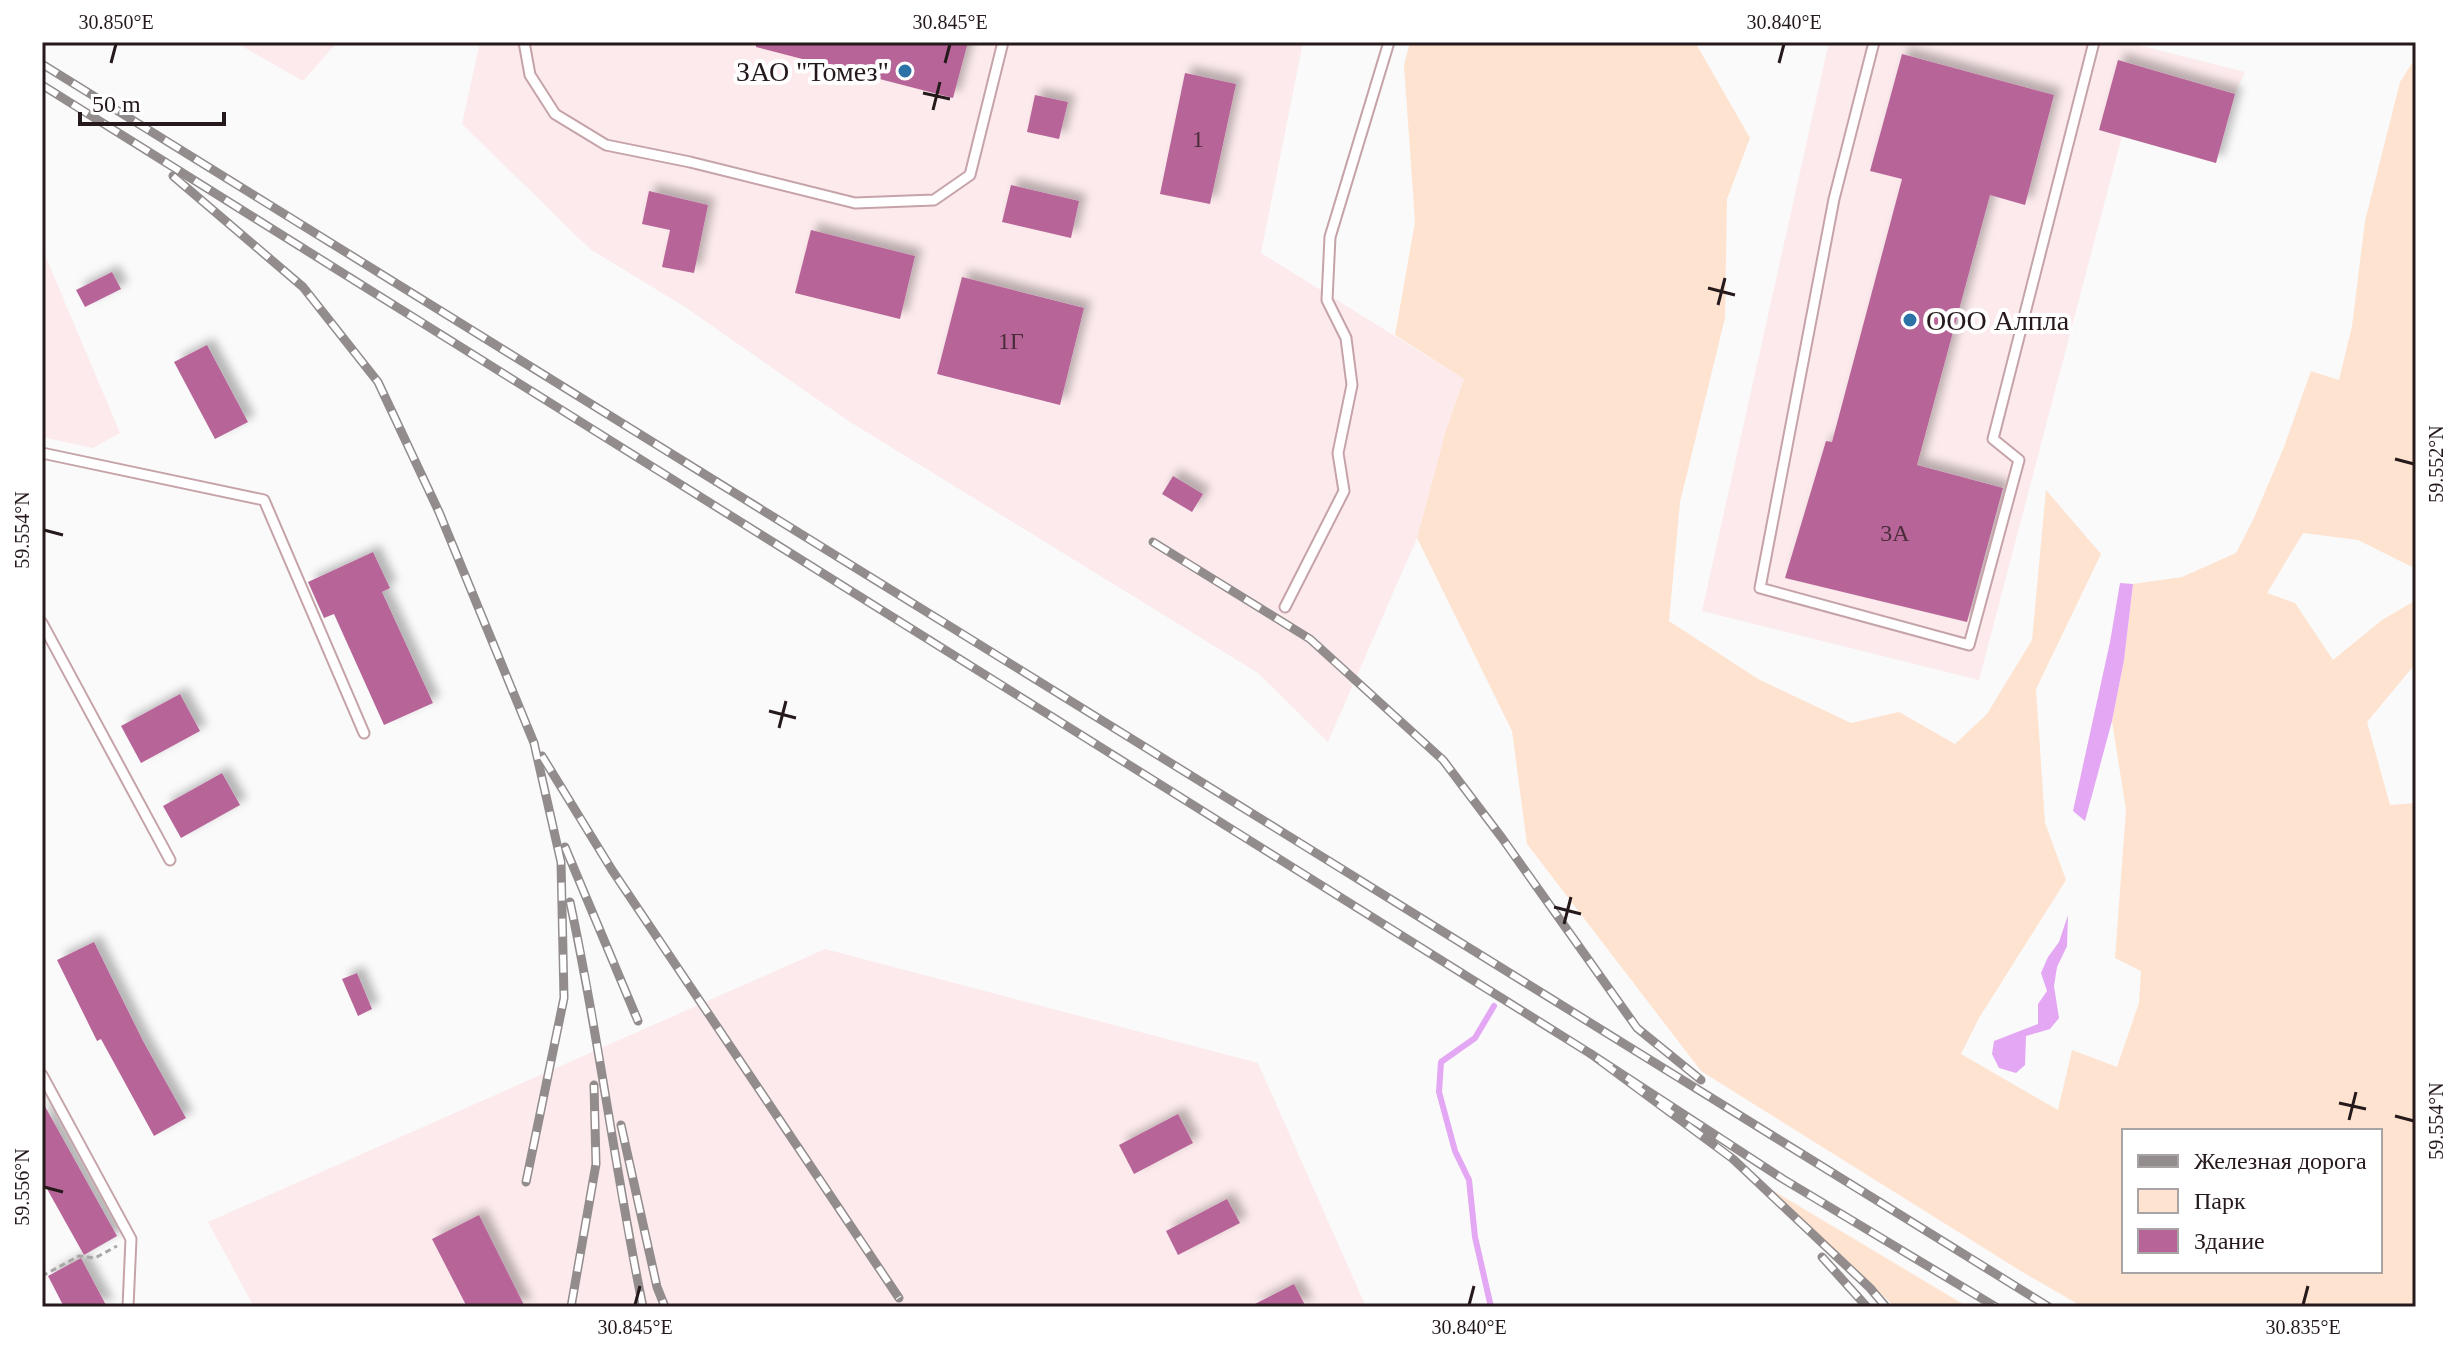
<svg xmlns="http://www.w3.org/2000/svg" width="2458" height="1349" font-family="'Times New Roman',serif">
  <style>
    .built { fill: #fceaec }
    .green { fill: #fee3d0; fill-rule: evenodd }
    .water { fill: #e3a7f3 }
    .lines { fill: none; stroke-linecap: round; stroke-linejoin: round }
    .stream { stroke: #e3a7f3; stroke-width: 6 }
    .building { fill: #b76598; filter: url(#shadow) }
    .service-casing { stroke: #c5a3a8; stroke-width: 13 }
    .path { stroke: #aaa6a6; stroke-width: 3; stroke-dasharray: 6 4; stroke-linecap: butt }
    .service { stroke: #fff; stroke-width: 9 }
    .rail-casing { stroke: #928c8d; stroke-width: 9 }
    .rail { stroke: #fff; stroke-width: 6; stroke-dasharray: 18; stroke-linecap: butt }
    .ticks { fill: none; stroke: #25191b; stroke-width: 3 }
    .poi-dot { fill: #2c72a6; stroke: #fff; stroke-width: 3 }
    .labels { text-anchor: middle; stroke-width: 8; stroke-linejoin: round; paint-order: stroke }
    .number-label { font-size: 24px; fill: #4a2c3a }
    .poi-label { font-size: 28px; fill: #25191b; stroke: #fff; text-anchor: end }
    .neatline { fill: none; stroke: #25191b; stroke-width: 3 }
    .ticks-label { font-size: 20px; text-anchor: middle; fill: #25191b }
  </style>
  <defs>
    <filter id="shadow"><feDropShadow dx="7" dy="-7" stdDeviation="4" flood-color="#0004"/></filter>
  </defs>
  <rect width="100%" height="100%" fill="#fafafa"/>
  <!-- built -->
  <g class="built">
    <path d="M235,42H332L334,46L303,81Z"/>
    <path d="M480,42H1303L1261,253L1464,379L1446,430L1417,538L1328,742L1258,673L847,420L685,307L590,249L462,124Z"/>
    <path d="M1829,42H2126L2245,72L2235,94L2216,163L2122,136L1979,680L1702,611Z"/>
    <path d="M42,248L120,433L93,448L42,437Z"/>
    <path d="M825,949L1258,1063L1366,1307H254L208,1222Z"/>
  </g>
  <!-- green -->
  <g class="green">
    <path d="M1410,42H1695L1750,138L1727,199L1725,318L1680,502L1669,621L1758,679L1851,723L1899,712L1955,744L1987,714L2032,640L2046,490L2101,554L2036,689L2045,823L2066,880L1979,1018L1961,1054L2058,1110L2072,1050L2117,1067L2139,1003L2141,971L2115,958L2126,810L2112,721L2124,660L2133,584L2182,577L2236,553L2254,518L2284,447L2311,371L2339,380L2352,326L2365,221L2400,82L2416,57V566H2410L2358,540L2303,533L2267,593L2295,603L2333,660L2382,620L2416,600V663L2367,722L2390,805L2416,803V1307H2083L2024,1273L1701,1071L1527,844L1512,731L1417,538L1446,430L1464,379L1395,335L1415,222L1404,65ZM2124,1131H2380V1271H2124Z"/>
    <path d="M1767,1187L1968,1307H1895Z"/>
  </g>
  <!-- water -->
  <g class="water">
    <path d="M2120,583L2133,584L2124,660L2112,721L2085,821L2073,811L2110,642Z"/>
    <path d="M2068,915L2067,946L2057,967L2054,986L2059,1018L2050,1029L2026,1036L2025,1065L2016,1073L1999,1068L1992,1054L1994,1041L2038,1024V1004L2047,991L2041,973L2048,957L2059,942Z"/>
  </g>
  <g class="lines">
    <!-- stream -->
    <path class="stream" d="M1491,1307L1475,1237L1469,1180L1455,1151L1439,1092L1441,1062L1475,1038L1494,1006"/>
  </g>
  <!-- building -->
  <g class="building">
    <path d="M756,42H968L953,98L756,47Z"/>
    <path d="M1902,54L2054,95L2025,205L1990,195L1917,465L2003,488L1967,622L1785,578L1826,441L1832,442L1902,179L1870,171Z"/>
    <path d="M2118,60L2235,94L2216,163L2099,130Z"/>
    <path d="M1185,73L1236,84L1210,204L1160,194Z"/>
    <path d="M1035,95L1068,102L1059,139L1027,132Z"/>
    <path d="M1011,185L1079,201L1071,238L1002,222Z"/>
    <path d="M649,191L708,205L694,273L662,267L670,230L642,224Z"/>
    <path d="M811,230L915,256L900,319L795,293Z"/>
    <path d="M112,272L121,289L85,307L76,290Z"/>
    <path d="M962,277L1084,308L1060,405L937,374Z"/>
    <path d="M207,345L248,422L215,439L174,362Z"/>
    <path d="M1173,476L1203,494L1192,512L1162,494Z"/>
    <path d="M373,552L390,588L382,592L433,703L384,725L334,614L324,618L308,582Z"/>
    <path d="M180,694L200,731L141,763L121,726Z"/>
    <path d="M222,773L240,805L181,838L163,806Z"/>
    <path d="M94,942L143,1041L186,1118L154,1136L101,1039L97,1041L57,960Z"/>
    <path d="M357,973L372,1009L358,1016L342,979Z"/>
    <path d="M42,1101L117,1236L84,1255L42,1180Z"/>
    <path d="M1178,1114L1193,1143L1134,1174L1119,1145Z"/>
    <path d="M1227,1199L1240,1223L1178,1255L1166,1231Z"/>
    <path d="M479,1215L525,1307H467L432,1239Z"/>
    <path d="M81,1258L107,1307H64L48,1276Z"/>
    <path d="M1294,1284L1306,1307H1249Z"/>
  </g>
  <g class="lines">
    <!-- service casing -->
    <g class="service-casing">
      <g id="service">
        <path d="M524,42L530,75L555,114L606,145L690,162L855,203L934,200L970,175L1003,42"/>
        <path d="M1874,42L1834,199L1760,588L1969,645L2019,460L1993,439L2094,42"/>
        <path d="M42,453L264,500L364,733"/>
        <path d="M1285,607L1344,491L1338,453L1352,385L1346,338L1327,300L1330,237L1389,42"/>
        <path d="M42,623L170,860"/>
        <path d="M42,1075L131,1239L128,1307"/>
      </g>
    </g>
    <!-- path -->
    <path class="path" d="M42,1276L79,1256L95,1258L117,1246"/>
    <!-- service -->
    <use href="#service" class="service"/>
    <!-- rail casing -->
    <g class="rail-casing">
      <g id="rail">
        <path d="M42,64L2049,1307"/>
        <path d="M42,85L1591,1054"/>
        <path d="M173,176L303,287L378,382L439,512L534,743L561,862L564,998L526,1182"/>
        <path d="M1153,542L1310,639L1443,760L1502,838L1637,1028L1701,1080"/>
        <path d="M542,756L612,870L899,1298"/>
        <path d="M565,847L638,1021"/>
        <path d="M570,902C599,1036 615,1172 643,1307"/>
        <path d="M621,1125L657,1287L665,1307"/>
        <path d="M1822,1257L1867,1307"/>
        <path d="M571,1307L596,1164L594,1085"/>
        <path d="M1886,1307L1870,1288L1733,1159L1591,1054L1783,1179L1996,1307"/>
      </g>
    </g>
    <!-- rail -->
    <use href="#rail" class="rail"/>
  </g>
  <!-- ticks -->
  <path class="ticks" d="M111,63L116,44M945,63L950,44M1779,63L1784,44M923,93L950,99M933,110L940,82M1708,288L1735,295M1718,305L1725,278M2395,459L2414,464M44,530L63,535M769,711L796,718M779,728L786,701M1554,907L1581,914M1564,924L1571,897M2339,1103L2366,1109M2395,1116L2414,1121M2349,1120L2356,1092M44,1187L63,1192M635,1305L640,1286M1469,1305L1474,1286M2303,1305L2308,1286"/>
  <!-- markers -->
  <g class="poi-dot">
    <circle cx="905" cy="71" r="8"/>
    <circle cx="1910" cy="320" r="8"/>
  </g>
  <g class="labels">
    <!-- number labels -->
    <g class="number-label">
      <text x="1198" y="147">1</text>
      <text x="1011" y="349">1Г</text>
      <text x="1895" y="541">3А</text>
    </g>
    <!-- poi labels -->
    <g class="poi-label">
      <text x="889" y="81">ЗАО "Томез"</text>
      <text x="1926" y="330" text-anchor="start">ООО Алпла</text>
    </g>
  </g>
  <!-- border -->
  <rect width="2458" height="1349" fill="none" stroke="#ffffff" stroke-width="88"/>
  <!-- legend -->
  <rect x="2122" y="1129" width="260" height="144" fill="#ffffff" stroke="#a8a3a4" stroke-width="2"/>
  <rect x="2138" y="1155" width="40" height="12" fill="#928c8d" stroke="#a8a3a4" stroke-width="2"/>
  <text x="2194" y="1169" font-size="24" fill="#25191b">Железная дорога</text>
  <rect x="2138" y="1189" width="40" height="24" fill="#fee3d0" stroke="#a8a3a4" stroke-width="2"/>
  <text x="2194" y="1209" font-size="24" fill="#25191b">Парк</text>
  <rect x="2138" y="1229" width="40" height="24" fill="#b76598" stroke="#a8a3a4" stroke-width="2"/>
  <text x="2194" y="1249" font-size="24" fill="#25191b">Здание</text>
  <!-- scale -->
  <path d="M80 112v12h144v-12" fill="none" stroke="#25191b" stroke-width="4"/>
  <text x="92" y="112" font-size="24" fill="#25191b" stroke="#ffffff" stroke-width="6" paint-order="stroke">50 m</text>
  <rect x="44" y="44" width="2370" height="1261" class="neatline"/>
  <g class="ticks-label">
    <text x="116" y="29">30.850°E</text>
    <text x="950" y="29">30.845°E</text>
    <text x="1784" y="29">30.840°E</text>
    <text transform="translate(2436 464) rotate(-90)" y="7">59.552°N</text>
    <text transform="translate(22 530) rotate(-90)" y="7">59.554°N</text>
    <text transform="translate(2436 1121) rotate(-90)" y="7">59.554°N</text>
    <text transform="translate(22 1187) rotate(-90)" y="7">59.556°N</text>
    <text x="635" y="1334">30.845°E</text>
    <text x="1469" y="1334">30.840°E</text>
    <text x="2303" y="1334">30.835°E</text>
  </g>
</svg>
